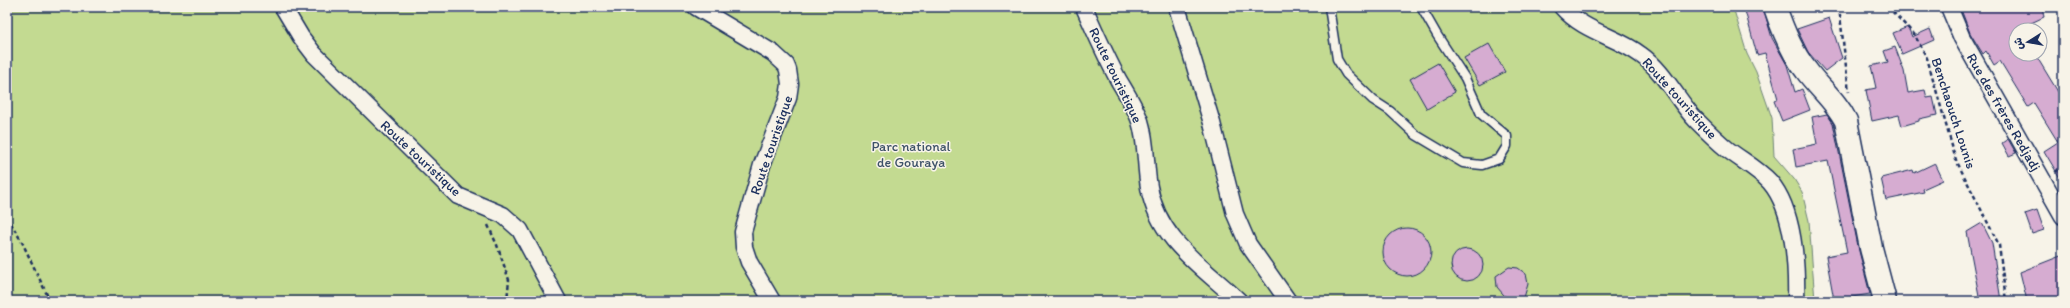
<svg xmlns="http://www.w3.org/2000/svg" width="2070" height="308" font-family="Itim,'Playpen Sans Arabic',sans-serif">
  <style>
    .green { fill: #c3da91; stroke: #6f8478 }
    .building { fill: #d6acd1; stroke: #1b2f5e }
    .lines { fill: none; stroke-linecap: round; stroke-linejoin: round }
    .lane-casing { stroke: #1b2f5e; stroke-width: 11 }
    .street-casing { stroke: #1b2f5e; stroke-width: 19 }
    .secondary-casing { stroke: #1b2f5e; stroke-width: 25 }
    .path { stroke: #1b2f5e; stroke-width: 2.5; stroke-dasharray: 4 3; stroke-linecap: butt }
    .lane { stroke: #f7f3e8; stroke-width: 8 }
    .street { stroke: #f7f3e8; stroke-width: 16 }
    .secondary { stroke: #f7f3e8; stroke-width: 22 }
    .labels { text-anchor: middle; stroke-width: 3; stroke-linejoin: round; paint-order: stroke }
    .street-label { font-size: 14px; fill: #1b2f5e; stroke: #f7f3e8 }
    .park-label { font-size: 14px; fill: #3d5168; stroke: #f7f3e8 }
  </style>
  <rect width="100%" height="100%" fill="#f7f3e8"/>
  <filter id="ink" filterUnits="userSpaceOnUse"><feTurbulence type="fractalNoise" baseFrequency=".025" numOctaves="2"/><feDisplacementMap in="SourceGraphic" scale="8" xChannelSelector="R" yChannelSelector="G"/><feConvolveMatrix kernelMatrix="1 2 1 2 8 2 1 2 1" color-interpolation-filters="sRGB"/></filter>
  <g filter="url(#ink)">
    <!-- green -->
    <path class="green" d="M7,7H1733L1747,54L1756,72L1772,118L1774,156L1794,179L1802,192L1809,221L1815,301H7Z"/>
    <!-- building -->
    <g class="building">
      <path d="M1744,7H1763L1772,38L1787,65L1795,92L1802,89L1810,110L1782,121L1774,101L1778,99L1765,53L1757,55Z"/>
      <path d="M1960,7H2042L2044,17L2016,30V54H2035L2063,100V183L2044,151L2058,142L2034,103L2028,107L2000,61L1994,65L1986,51L1983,54L1970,33Z"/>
      <path d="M1829,18L1842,58L1825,71L1808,52L1797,29Z"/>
      <path d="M1908,27L1912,37L1930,29L1934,40L1902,54L1893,33Z"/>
      <path d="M1489,44L1505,72L1480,85L1464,58Z"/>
      <path d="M1895,47L1904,71L1908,93L1925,90L1927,98L1933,97L1937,115L1919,119V121L1902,126L1899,115L1872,121L1866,90L1876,88L1871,66L1888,62L1884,51Z"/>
      <path d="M1438,63L1455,92L1427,109L1410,79Z"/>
      <path d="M1827,114L1833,123L1859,251L1870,294L1834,300L1826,256L1847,252L1828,161L1796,167L1793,149L1817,144L1812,117Z"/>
      <path d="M2008,139L2016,153L2009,156L2002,143Z"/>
      <path d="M1935,163L1943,180L1923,189L1924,192L1886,200L1881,178L1913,170L1914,173Z"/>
      <path d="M2037,210L2044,230L2032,234L2025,214Z"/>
      <path d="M1982,223L1992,243L2001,301H1980L1967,232Z"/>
      <circle cx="1407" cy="252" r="24"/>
      <circle cx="1467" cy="265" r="16"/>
      <path d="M2063,255V301H2027L2020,272Z"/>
      <path d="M1509,267L1518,268L1526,274L1528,284L1523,301H1509L1497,287L1496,276Z"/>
    </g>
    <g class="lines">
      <!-- lane casing -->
      <g class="lane-casing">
        <path id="lane" d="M1329,7L1337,59L1346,74L1373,100L1390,111L1416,135L1463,163L1482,165L1499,159L1507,146V136L1481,114L1465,78L1437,35L1421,7"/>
      </g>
      <!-- street casing -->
      <g class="street-casing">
        <g id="street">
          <path d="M283,7L301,37L314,54L458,196L503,215L520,230L558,301"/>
          <path d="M696,7L773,53L786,65L788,70L790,84L788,98L762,165L743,232L744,247L749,262L772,301"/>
          <path d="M1084,7C1095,32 1106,57 1119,81C1127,94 1135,107 1140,121C1147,143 1145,165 1149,187C1158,240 1203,267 1239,301"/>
          <path d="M1177,7L1212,123L1235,214L1248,244L1288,301"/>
          <path d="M1562,7C1584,32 1616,36 1641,55C1664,71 1677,100 1696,120C1706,130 1716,140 1727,149C1741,160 1758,169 1770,182C1794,210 1797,265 1796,301"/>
          <path d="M1949,7L1962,38L2063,216"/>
        </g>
      </g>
      <!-- secondary casing -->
      <g class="secondary-casing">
        <path id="secondary" d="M1775,7C1782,28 1792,53 1806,70C1819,88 1837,102 1846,121L1871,248L1885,301"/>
      </g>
      <!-- path -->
      <g class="path">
        <path d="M1839,7L1849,92"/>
        <path d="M1888,7L1914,34L1927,58L1956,160L1999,245L2006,301"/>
        <path d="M2055,172L2063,167"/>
        <path d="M7,217L22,242L50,301"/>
        <path d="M488,225L497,245L509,280L507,300L510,301"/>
      </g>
      <!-- lane -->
      <use href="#lane" class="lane"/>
      <!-- street -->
      <use href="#street" class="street"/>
      <!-- secondary -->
      <use href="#secondary" class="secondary"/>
    </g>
  </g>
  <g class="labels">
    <!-- street labels -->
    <g class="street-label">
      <text transform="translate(1116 75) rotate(64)" y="5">Route touristique</text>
      <text transform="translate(1680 98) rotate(48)" y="5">Route touristique</text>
      <text transform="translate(2004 112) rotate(60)" y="5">Rue des frères Redjadj</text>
      <text transform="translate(1954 113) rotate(72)" y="5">Benchaouch Lounis</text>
      <text transform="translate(771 145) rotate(-71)" y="5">Route touristique</text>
      <text transform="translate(421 158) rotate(43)" y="5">Route touristique</text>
    </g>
    <!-- park labels -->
    <g class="park-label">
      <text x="911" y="151">Parc national<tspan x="911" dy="16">de Gouraya</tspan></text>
    </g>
  </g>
  <!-- margin -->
  <rect width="2070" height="308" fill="none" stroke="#f7f3e8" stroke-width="24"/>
  <rect x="12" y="12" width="2046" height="284" fill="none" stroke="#1b2f5e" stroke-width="1.5" filter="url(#ink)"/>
  <!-- north arrow -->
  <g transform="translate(2028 42) rotate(259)"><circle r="19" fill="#f7f3e8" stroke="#9fa5b1"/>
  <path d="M0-3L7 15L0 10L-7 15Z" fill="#1b2f5e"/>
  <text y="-6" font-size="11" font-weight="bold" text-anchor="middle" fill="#1b2f5e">ش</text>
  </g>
</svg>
